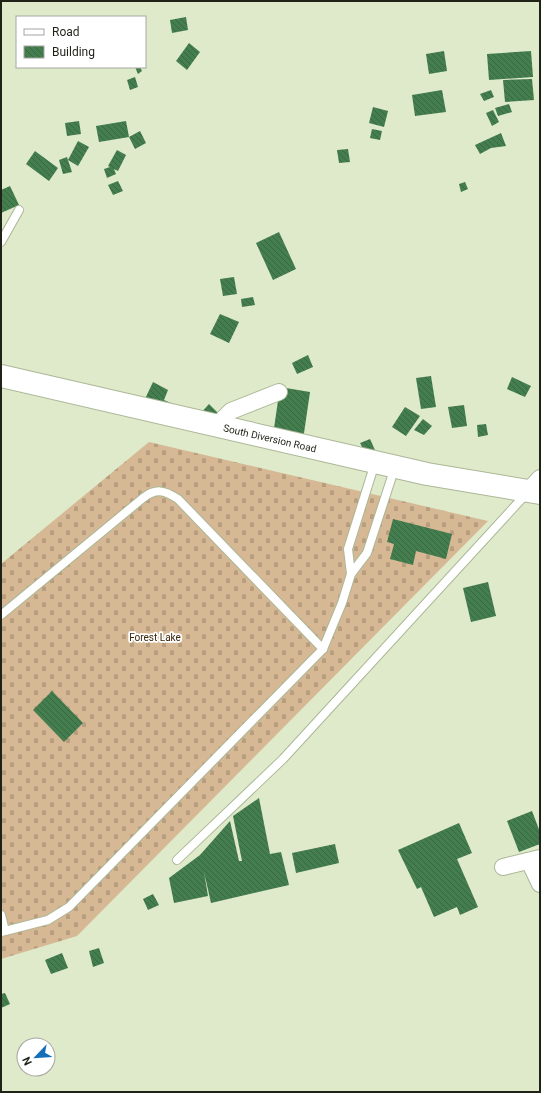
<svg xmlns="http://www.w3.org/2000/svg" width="541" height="1093" font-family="Roboto,sans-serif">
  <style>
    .cemetery { fill: url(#cemetery-stones) }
    .building { fill: url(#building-back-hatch) }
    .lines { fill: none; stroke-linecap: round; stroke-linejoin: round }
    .lane-casing { stroke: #abb797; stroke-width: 10 }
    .street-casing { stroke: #abb797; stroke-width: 18 }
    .secondary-casing { stroke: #abb797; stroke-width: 24 }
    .lane { stroke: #fff; stroke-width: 8 }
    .street { stroke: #fff; stroke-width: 16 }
    .secondary { stroke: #fff; stroke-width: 22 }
    .labels { text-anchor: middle; stroke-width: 3.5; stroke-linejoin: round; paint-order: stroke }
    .street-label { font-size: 10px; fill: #1f2317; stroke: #fff }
    .park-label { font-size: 10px; fill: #39250a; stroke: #fff }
  </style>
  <defs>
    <pattern id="cemetery-stones" width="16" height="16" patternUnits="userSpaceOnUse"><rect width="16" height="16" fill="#d6b894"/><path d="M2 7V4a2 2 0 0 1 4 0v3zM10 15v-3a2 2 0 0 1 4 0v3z" fill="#b79e7f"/></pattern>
    <pattern id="building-back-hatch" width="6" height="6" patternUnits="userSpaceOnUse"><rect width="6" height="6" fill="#447e4f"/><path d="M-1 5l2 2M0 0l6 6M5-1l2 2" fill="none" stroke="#386741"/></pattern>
  </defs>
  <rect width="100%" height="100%" fill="#deeac9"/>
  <!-- cemetery -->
  <path class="cemetery" d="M149,442L488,521L77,936L1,959V564Z"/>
  <!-- building -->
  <g class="building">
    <path d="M186,17L188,30L172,33L170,20Z"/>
    <path d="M189,43L200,52L187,70L176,61Z"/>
    <path d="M444,51L447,71L429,74L426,54Z"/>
    <path d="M531,51L533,77L489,80L487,54Z"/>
    <path d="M135,67H140L142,71L138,74Z"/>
    <path d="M135,77L138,87L130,90L127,80Z"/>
    <path d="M532,79L534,100L505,102L503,80Z"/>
    <path d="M442,90L446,112L415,116L412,95Z"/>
    <path d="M491,90L494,97L484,101L480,94Z"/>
    <path d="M509,104L512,112L498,116L495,108Z"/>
    <path d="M373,107L388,111L384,127L369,123Z"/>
    <path d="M493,110L499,122L492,126L486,113Z"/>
    <path d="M79,121L81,134L67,136L65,123Z"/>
    <path d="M126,121L129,137L99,142L96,126Z"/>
    <path d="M372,129L382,131L380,140L370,138Z"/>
    <path d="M140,131L146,143L135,149L129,137Z"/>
    <path d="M501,133L506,146L491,148L480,154L475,145Z"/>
    <path d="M78,141L89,147L78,166L68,160Z"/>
    <path d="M348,149L350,162L339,163L337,150Z"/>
    <path d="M117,150L126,155L118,171L114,169L116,174L107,178L104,169L110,167L108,166Z"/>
    <path d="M35,151L58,168L49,181L26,164Z"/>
    <path d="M67,157L72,172L63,174L59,160Z"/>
    <path d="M118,181L123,191L113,195L108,185Z"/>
    <path d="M465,182L468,189L461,192L459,184Z"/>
    <path d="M10,186L19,205L1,213V190Z"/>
    <path d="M279,232L296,269L273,280L256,243Z"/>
    <path d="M234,277L237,294L223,296L220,279Z"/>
    <path d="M253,297L255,305L242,307L241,299Z"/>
    <path d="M220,314L239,322L229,343L210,334Z"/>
    <path d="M308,355L313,367L297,374L292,363Z"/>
    <path d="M431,376L436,407L421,409L416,378Z"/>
    <path d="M512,377L531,386L525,397L507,389Z"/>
    <path d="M153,382L168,390L164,400L175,405L144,401Z"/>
    <path d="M280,387L310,392L303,440L273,435Z"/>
    <path d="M209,404L218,413L208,424L199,415Z"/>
    <path d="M464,405L467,426L452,428L448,407Z"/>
    <path d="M405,407L420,416L406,436L392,427Z"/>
    <path d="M423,419L432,426L424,435L414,430Z"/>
    <path d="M486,424L488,435L478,437L477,425Z"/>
    <path d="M370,439L375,450L366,454L360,443Z"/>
    <path d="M393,519L452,534L446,559L416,551L413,565L390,559L394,544L387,542Z"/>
    <path d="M488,582L496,616L471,622L463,588Z"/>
    <path d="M52,691L83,723L64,742L33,710Z"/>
    <path d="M259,798L270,854L281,852L289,885L211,903L204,872L208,896L174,903L169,878L200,855L230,821L239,861H242L233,816Z"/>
    <path d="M532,811L540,832V844L519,852L507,821Z"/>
    <path d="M459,823L472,853L457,859L478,907L460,915L457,907L434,917L421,887L417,889L398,850Z"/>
    <path d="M335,844L339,863L296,873L292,853Z"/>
    <path d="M153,894L159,905L148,910L143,899Z"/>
    <path d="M99,948L104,963L93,967L89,951Z"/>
    <path d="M62,953L68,968L51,974L45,960Z"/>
    <path d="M5,993L10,1004L1,1008V994Z"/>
  </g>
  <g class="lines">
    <!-- lane casing -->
    <g class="lane-casing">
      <g id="lane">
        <path d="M1,242L19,210"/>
        <path d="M375,463L348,549L351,574L367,553L395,467"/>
        <path d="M1,615L143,498C156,488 164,490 178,499L323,649"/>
        <path d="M177,860L283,759L527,493"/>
        <path d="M1,915L5,931"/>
        <path d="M1,932L48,920L69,907L323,649L342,603L351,574"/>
      </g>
    </g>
    <!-- street casing -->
    <g class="street-casing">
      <g id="street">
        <path d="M227,428L223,423V419L231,411L279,392"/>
        <path d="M528,491L540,478"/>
        <path d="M529,861L540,884"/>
        <path d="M503,867L540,858"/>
      </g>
    </g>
    <!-- secondary casing -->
    <g class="secondary-casing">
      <g id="secondary">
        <path id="s1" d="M1,376L427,474L540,493"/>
      </g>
    </g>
    <!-- lane -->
    <use href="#lane" class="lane"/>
    <!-- street -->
    <use href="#street" class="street"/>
    <!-- secondary -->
    <use href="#secondary" class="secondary"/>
  </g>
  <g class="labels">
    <!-- street labels -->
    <g class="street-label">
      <text dy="4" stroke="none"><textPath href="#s1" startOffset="276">South Diversion Road</textPath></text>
    </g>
    <!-- park labels -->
    <g class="park-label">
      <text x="155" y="641">Forest Lake</text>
    </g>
  </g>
  <!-- border -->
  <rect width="541" height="1093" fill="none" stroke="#1f2317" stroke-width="4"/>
  <!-- legend -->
  <rect x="16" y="16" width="130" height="52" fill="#ffffff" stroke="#a5a7a2"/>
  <rect x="24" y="29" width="20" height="6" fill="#ffffff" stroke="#a5a7a2"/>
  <text x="52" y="36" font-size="12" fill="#1f2317">Road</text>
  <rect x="24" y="46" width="20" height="12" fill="url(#building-back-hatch)" stroke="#a5a7a2"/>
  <text x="52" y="56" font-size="12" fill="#1f2317">Building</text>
  <!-- north arrow -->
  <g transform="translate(36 1057) rotate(245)"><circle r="19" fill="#ffffff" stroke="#a5a7a2"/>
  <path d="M0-3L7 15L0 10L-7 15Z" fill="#146ebb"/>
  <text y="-6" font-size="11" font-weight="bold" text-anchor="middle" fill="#1f2317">N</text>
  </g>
</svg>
